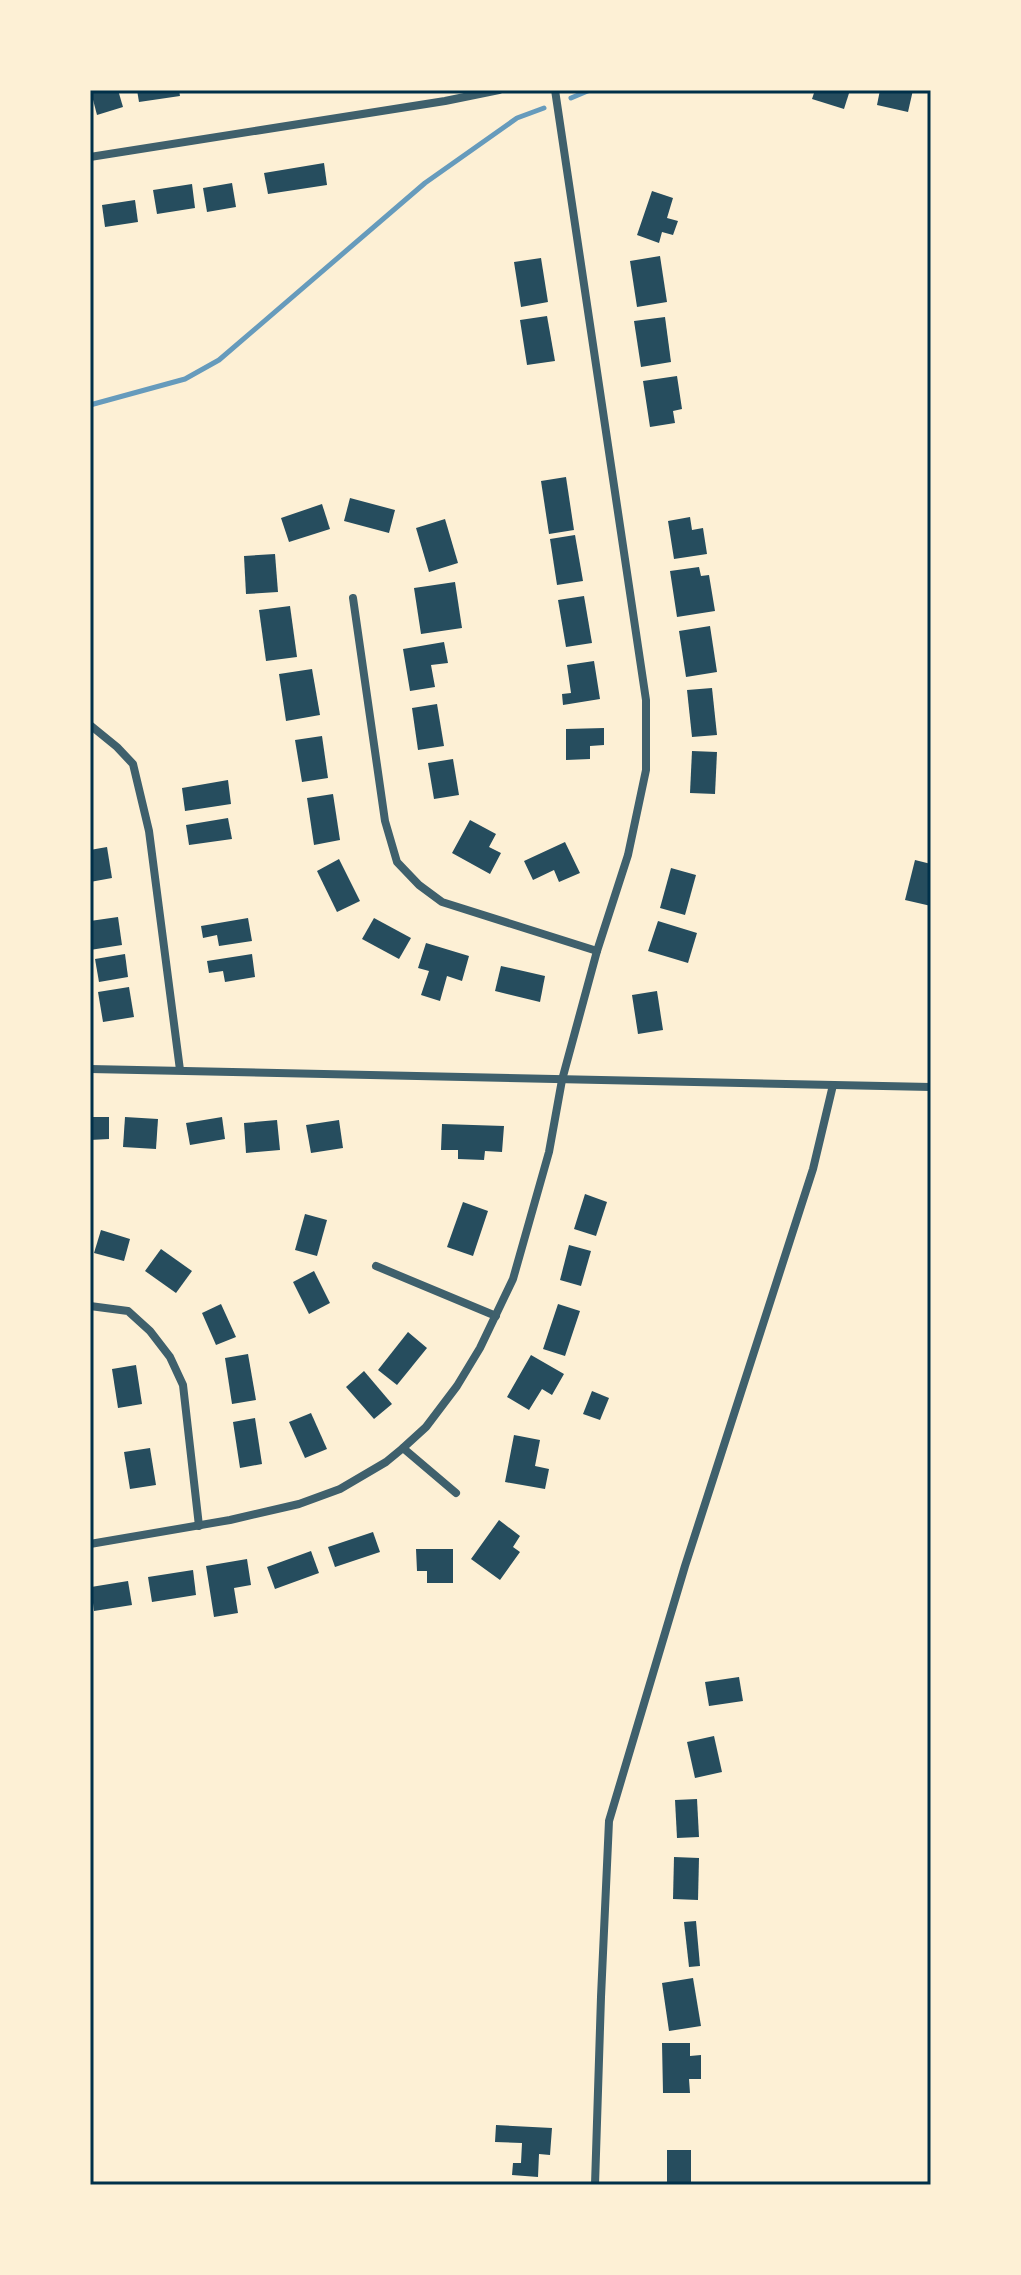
<svg xmlns="http://www.w3.org/2000/svg" width="1021" height="2275" font-family="Cabin,sans-serif">
  <style>
    .lines { fill: none; stroke-linecap: round; stroke-linejoin: round }
    .stream { stroke: #669bbc; stroke-width: 5 }
    .building { fill: #264d5e }
    .minor { stroke: #3f606c; stroke-width: 8 }
    .neatline { fill: none; stroke: #003049; stroke-width: 3 }
  </style>
  <rect width="100%" height="100%" fill="#fdf0d5"/>
  <g class="lines">
    <!-- stream -->
    <g class="stream">
      <path d="M571,98L590,90"/>
      <path d="M90,405L185,379L219,360L425,183L517,118L544,108"/>
    </g>
  </g>
  <!-- building -->
  <g class="building">
    <path d="M99,90H118L123,107L97,115L91,92Z"/>
    <path d="M137,90H179L180,96L139,102Z"/>
    <path d="M815,90H850L844,109L812,99Z"/>
    <path d="M880,90H913L908,112L877,105Z"/>
    <path d="M324,163L327,185L268,194L264,173Z"/>
    <path d="M232,183L236,207L207,212L203,188Z"/>
    <path d="M192,184L195,208L157,214L153,190Z"/>
    <path d="M652,191L673,198L667,218L678,221L673,235L662,232L659,243L637,235Z"/>
    <path d="M135,200L138,222L105,227L102,205Z"/>
    <path d="M660,256L667,302L637,307L630,261Z"/>
    <path d="M541,258L548,302L521,307L514,262Z"/>
    <path d="M547,316L555,361L527,365L520,320Z"/>
    <path d="M665,317L671,362L641,367L634,321Z"/>
    <path d="M677,376L682,409L673,411L675,423L650,427L643,381Z"/>
    <path d="M566,477L574,530L549,534L541,481Z"/>
    <path d="M350,498L395,510L389,533L344,521Z"/>
    <path d="M322,504L330,529L289,542L281,518Z"/>
    <path d="M690,517L692,530L703,528L707,554L674,559L668,521Z"/>
    <path d="M445,519L458,563L429,572L416,528Z"/>
    <path d="M575,535L583,581L557,585L550,539Z"/>
    <path d="M275,554L278,592L246,594L244,556Z"/>
    <path d="M699,567L701,576L709,575L715,611L677,617L670,571Z"/>
    <path d="M455,582L462,628L421,634L414,588Z"/>
    <path d="M584,596L592,643L566,647L558,600Z"/>
    <path d="M290,606L297,657L266,661L259,610Z"/>
    <path d="M710,626L717,672L686,677L679,631Z"/>
    <path d="M444,642L448,663L431,665L435,687L410,691L403,649Z"/>
    <path d="M594,661L600,699L563,705L562,694L571,693L567,665Z"/>
    <path d="M312,669L320,715L286,721L279,674Z"/>
    <path d="M712,688L717,735L692,737L687,690Z"/>
    <path d="M437,704L444,746L418,750L412,708Z"/>
    <path d="M604,728V745L590,746V759L566,760V729Z"/>
    <path d="M322,736L328,778L302,782L295,740Z"/>
    <path d="M692,751L717,752L715,794L690,793Z"/>
    <path d="M453,759L459,795L434,799L428,763Z"/>
    <path d="M228,780L231,804L185,811L182,788Z"/>
    <path d="M333,794L340,840L314,845L307,798Z"/>
    <path d="M228,818L232,839L189,845L186,825Z"/>
    <path d="M470,820L496,834L489,847L501,853L490,874L452,853Z"/>
    <path d="M565,842L580,873L559,882L554,870L533,880L524,861Z"/>
    <path d="M107,847L112,878L90,882V850Z"/>
    <path d="M339,859L360,901L337,912L317,871Z"/>
    <path d="M915,860L931,864V906L905,900Z"/>
    <path d="M671,868L696,875L685,915L660,908Z"/>
    <path d="M118,917L122,945L90,950V921Z"/>
    <path d="M248,918L252,941L219,946L217,935L203,938L201,926Z"/>
    <path d="M374,918L411,938L399,959L362,939Z"/>
    <path d="M658,921L697,933L688,963L648,951Z"/>
    <path d="M426,943L469,956L462,981L447,976L440,1001L421,995L429,971L418,968Z"/>
    <path d="M125,954L128,977L99,982L95,959Z"/>
    <path d="M252,954L255,977L225,982L223,971L209,973L207,961Z"/>
    <path d="M501,966L545,976L540,1002L495,991Z"/>
    <path d="M129,987L134,1017L103,1022L98,992Z"/>
    <path d="M657,991L663,1030L638,1034L632,995Z"/>
    <path d="M90,1117H109V1139L90,1140Z"/>
    <path d="M125,1117L158,1119L156,1149L123,1147Z"/>
    <path d="M222,1117L225,1139L190,1145L186,1123Z"/>
    <path d="M277,1120L280,1150L246,1153L244,1123Z"/>
    <path d="M339,1120L343,1148L311,1153L306,1125Z"/>
    <path d="M442,1124L504,1126L502,1152L485,1151L484,1160L458,1159V1150H441Z"/>
    <path d="M585,1194L607,1202L596,1236L574,1229Z"/>
    <path d="M463,1202L488,1211L473,1256L447,1247Z"/>
    <path d="M305,1214L327,1220L317,1256L295,1250Z"/>
    <path d="M101,1230L130,1239L124,1261L94,1253Z"/>
    <path d="M569,1245L591,1251L581,1286L560,1280Z"/>
    <path d="M161,1249L192,1271L176,1293L145,1271Z"/>
    <path d="M314,1271L330,1303L309,1314L293,1282Z"/>
    <path d="M221,1304L236,1337L216,1345L202,1313Z"/>
    <path d="M558,1304L580,1311L565,1356L543,1349Z"/>
    <path d="M408,1332L427,1348L397,1385L378,1370Z"/>
    <path d="M248,1354L256,1400L232,1404L225,1358Z"/>
    <path d="M531,1355L564,1374L552,1395L542,1389L529,1410L507,1397Z"/>
    <path d="M136,1365L142,1404L118,1408L112,1369Z"/>
    <path d="M364,1371L392,1404L374,1419L346,1387Z"/>
    <path d="M592,1391L609,1398L600,1420L583,1414Z"/>
    <path d="M311,1413L327,1449L305,1458L289,1422Z"/>
    <path d="M255,1418L262,1464L240,1468L233,1422Z"/>
    <path d="M514,1435L540,1440L535,1466L549,1469L545,1489L505,1482Z"/>
    <path d="M150,1448L156,1485L130,1489L124,1452Z"/>
    <path d="M499,1520L520,1536L513,1547L520,1552L500,1580L471,1559Z"/>
    <path d="M373,1532L380,1552L335,1567L328,1547Z"/>
    <path d="M416,1549H453V1583H427V1571H417Z"/>
    <path d="M311,1551L319,1573L275,1589L267,1567Z"/>
    <path d="M247,1559L251,1585L234,1588L238,1613L214,1617L206,1566Z"/>
    <path d="M193,1570L196,1595L152,1602L148,1577Z"/>
    <path d="M128,1581L132,1605L94,1611L91,1587Z"/>
    <path d="M739,1677L743,1701L709,1706L705,1682Z"/>
    <path d="M714,1736L722,1772L695,1778L687,1742Z"/>
    <path d="M697,1799L699,1837L677,1838L675,1800Z"/>
    <path d="M674,1857L699,1858L698,1900L673,1899Z"/>
    <path d="M696,1921L700,1966L689,1967L684,1922Z"/>
    <path d="M693,1978L701,2026L669,2031L662,1983Z"/>
    <path d="M662,2043H690V2056L701,2055V2079H689L690,2093H663Z"/>
    <path d="M496,2125L552,2128L550,2155L539,2154L538,2177L512,2175L513,2163H521L522,2143L495,2142Z"/>
    <rect x="667" y="2150" width="24" height="35"/>
  </g>
  <g class="lines">
    <!-- minor -->
    <g class="minor">
      <path d="M90,157L445,101L499,90"/>
      <path d="M353,598L385,821L397,862L419,885L442,902L597,951"/>
      <path d="M90,725L117,747L133,764L149,831L180,1070"/>
      <path d="M90,1069L931,1087"/>
      <path d="M376,1266L496,1316"/>
      <path d="M90,1306L128,1311L150,1331L170,1357L183,1385L199,1526"/>
      <path d="M403,1448L456,1493"/>
      <path d="M90,1544L230,1520L299,1504L340,1489L386,1462L403,1448L426,1427L457,1386L480,1348L513,1279L549,1152L562,1080L597,951L628,855L646,770V700L555,90"/>
      <path d="M595,2185L601,1997L609,1821L685,1566L813,1169L833,1085"/>
    </g>
  </g>
  <!-- border -->
  <rect width="1021" height="2275" fill="none" stroke="#fdf0d5" stroke-width="184"/>
  <rect x="92" y="92" width="837" height="2091" class="neatline"/>
</svg>
